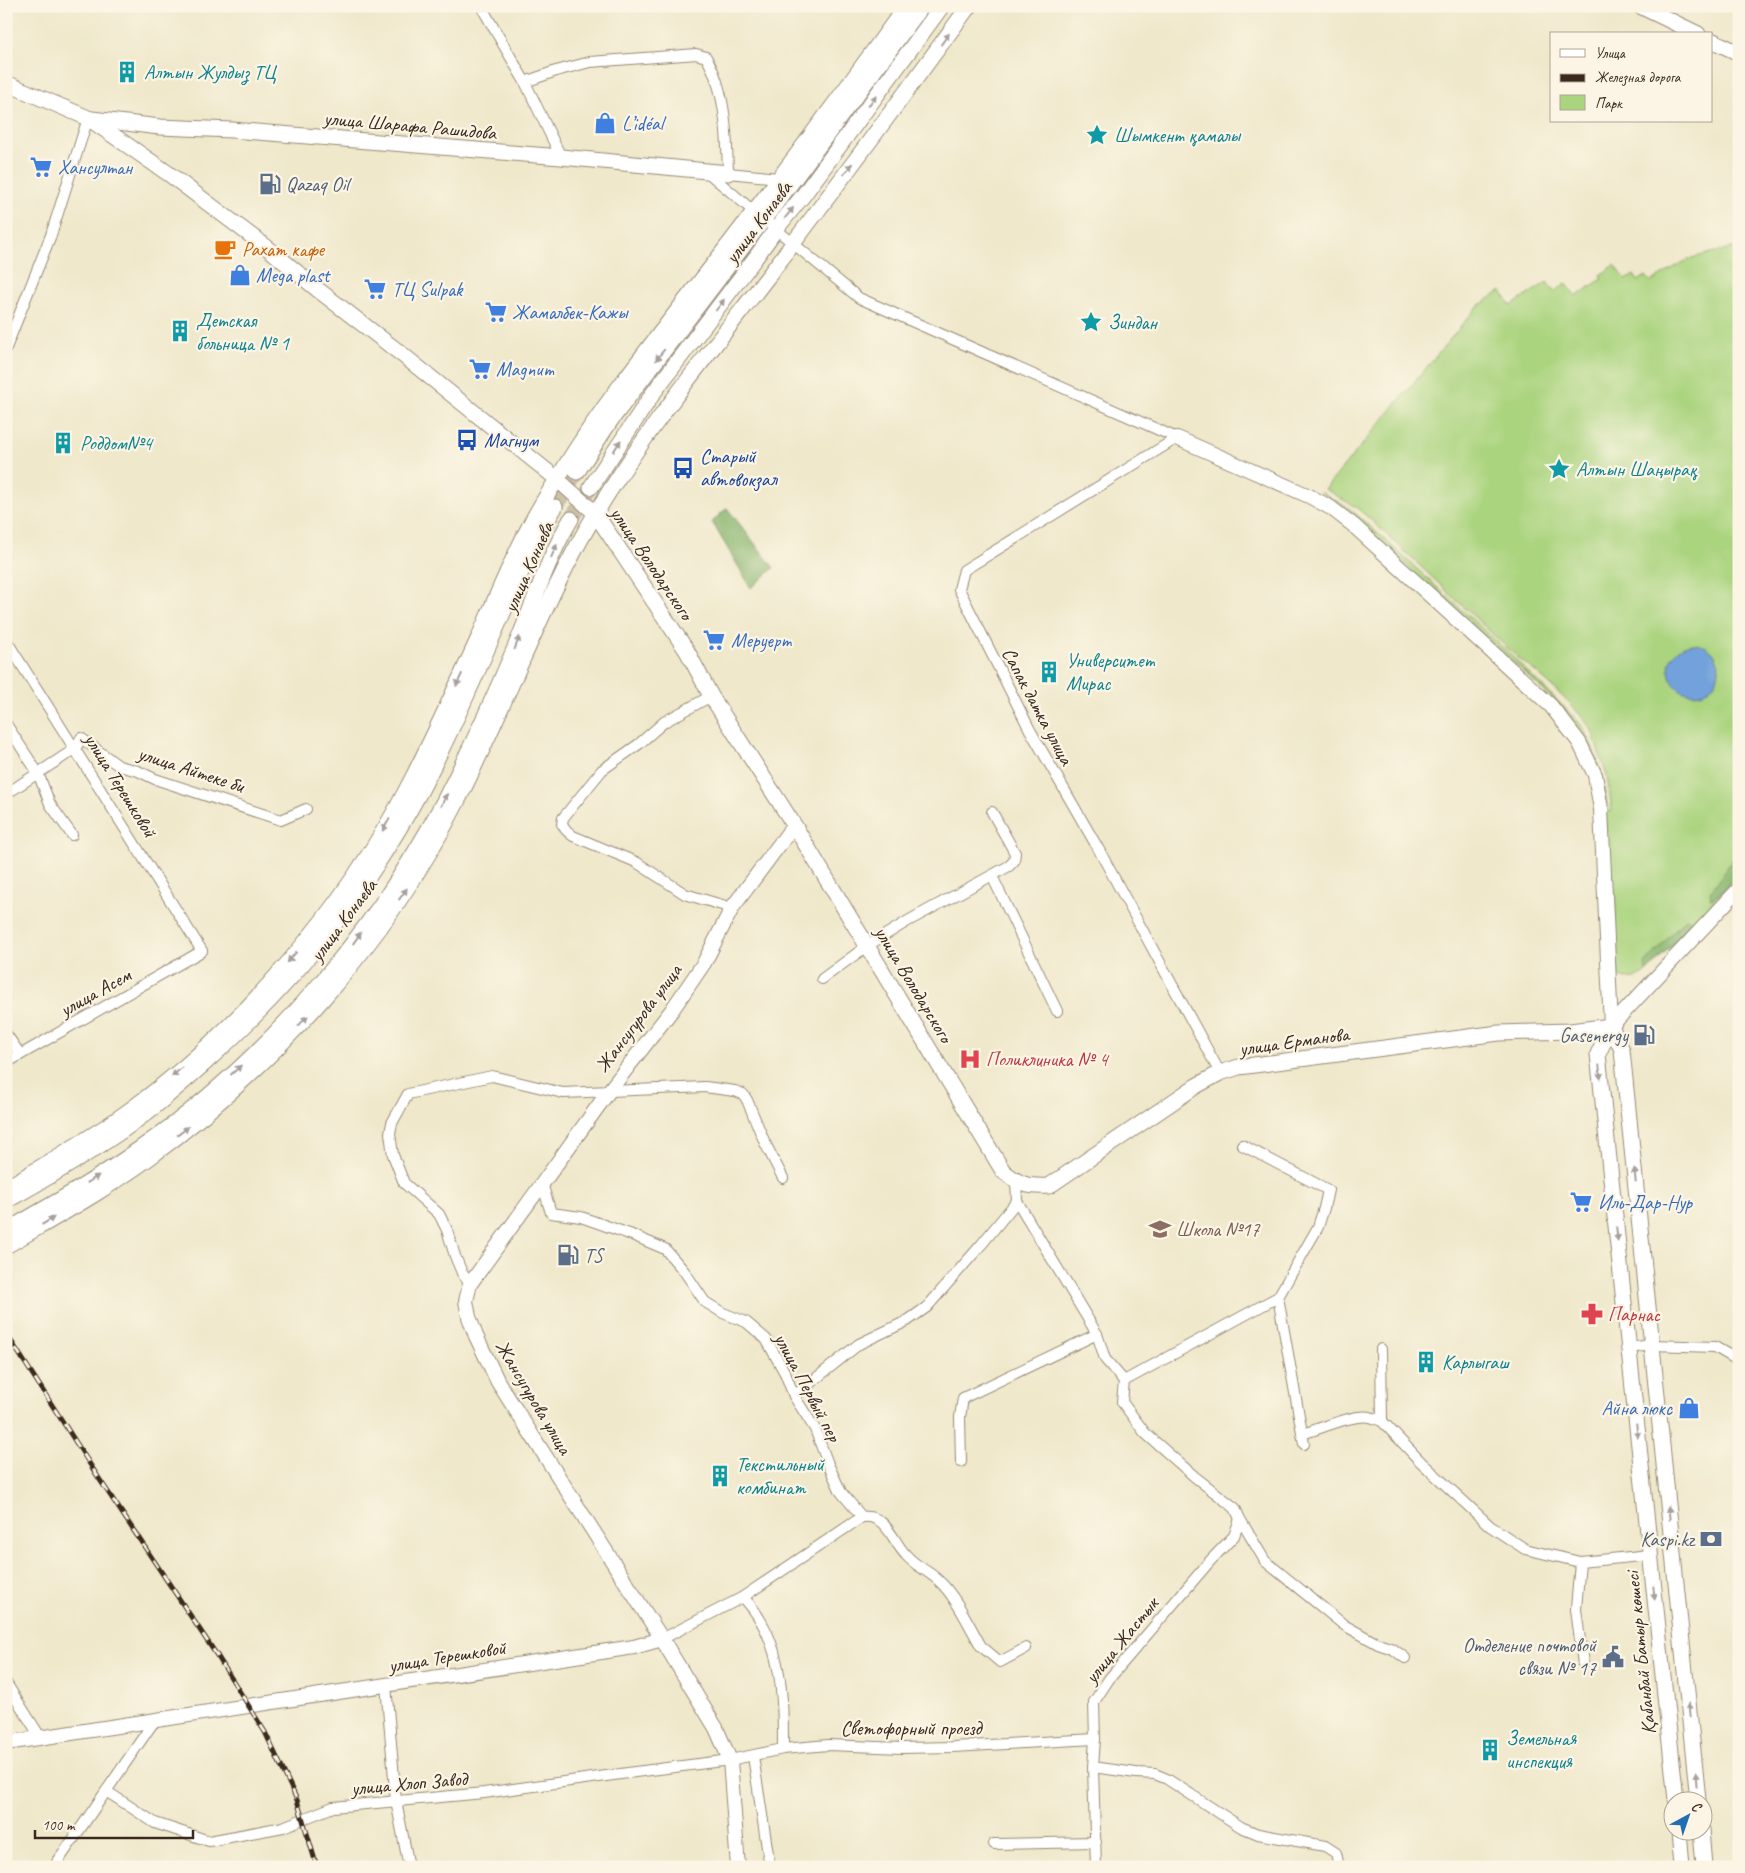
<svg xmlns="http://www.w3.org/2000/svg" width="1745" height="1873" font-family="Caveat,sans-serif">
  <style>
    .green { fill: #abd47f; stroke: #737f4e }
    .forest { fill: #88b66e; stroke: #627046 }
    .water { fill: #72a1db; stroke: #56667c }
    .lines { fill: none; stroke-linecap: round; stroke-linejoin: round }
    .secondary-tunnel { stroke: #cbc2a8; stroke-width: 15; stroke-dasharray: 15 8; stroke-linecap: butt }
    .minor-casing { stroke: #958974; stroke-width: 12 }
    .tertiary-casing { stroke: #958974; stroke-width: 16 }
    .secondary-casing { stroke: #958974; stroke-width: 17 }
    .minor { stroke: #fff; stroke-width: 10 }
    .tertiary { stroke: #fff; stroke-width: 14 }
    .secondary { stroke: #fff; stroke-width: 15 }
    .rail-casing { stroke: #3b2a1e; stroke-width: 5 }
    .rail { stroke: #fcf5e5; stroke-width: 3; stroke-dasharray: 9; stroke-linecap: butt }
    .oneway { fill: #a79f9a }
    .labels { text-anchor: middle; stroke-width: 4.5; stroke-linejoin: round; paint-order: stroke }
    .culture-label { font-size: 20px; fill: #0d838f; stroke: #fcf5e5; text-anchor: start }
    .shop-label { font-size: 20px; fill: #366cbe; stroke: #fcf5e5; text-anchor: start }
    .street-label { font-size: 20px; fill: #3b2a1e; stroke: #fcf5e5 }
    .service-label { font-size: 20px; fill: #4e5e75; stroke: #fcf5e5; text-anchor: end }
    .food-label { font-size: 20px; fill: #c56008; stroke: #fcf5e5; text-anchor: start }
    .transit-label { font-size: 20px; fill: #164399; stroke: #fcf5e5; text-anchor: start }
    .health-label { font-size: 20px; fill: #be3a42; stroke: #fcf5e5; text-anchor: start }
    .education-label { font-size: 20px; fill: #785e54; stroke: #fcf5e5; text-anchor: start }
  </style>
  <rect width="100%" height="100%" fill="#fcf5e5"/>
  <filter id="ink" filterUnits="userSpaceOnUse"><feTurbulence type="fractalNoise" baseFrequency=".02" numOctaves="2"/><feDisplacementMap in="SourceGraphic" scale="10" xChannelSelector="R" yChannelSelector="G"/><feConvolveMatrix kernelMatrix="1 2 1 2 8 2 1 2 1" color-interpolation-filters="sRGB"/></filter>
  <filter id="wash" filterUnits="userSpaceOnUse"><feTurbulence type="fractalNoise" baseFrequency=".0096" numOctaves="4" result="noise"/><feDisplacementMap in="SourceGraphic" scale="20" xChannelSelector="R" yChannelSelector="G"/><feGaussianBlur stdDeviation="1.12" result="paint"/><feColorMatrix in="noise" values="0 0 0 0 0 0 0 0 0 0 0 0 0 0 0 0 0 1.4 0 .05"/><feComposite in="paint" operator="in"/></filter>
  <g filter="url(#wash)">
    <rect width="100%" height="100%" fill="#efe8cb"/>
    <!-- green -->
    <path class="green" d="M1739,246V874L1646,973C1639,978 1627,981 1619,977L1617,966L1614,883L1611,874L1599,774L1593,755L1583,734L1566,712L1537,684L1373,535L1321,492L1350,509L1393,547L1497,642L1578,721C1599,750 1601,778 1609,812L1612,811L1607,776L1594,738C1595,722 1532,668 1517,657L1370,519L1357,508L1325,489L1477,307L1501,291L1511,306L1547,282L1554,292L1566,283L1576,296L1602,279L1600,275L1615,265L1626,280L1634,275L1638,281L1646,276L1651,282L1688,259Z"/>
    <!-- forest -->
    <g class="forest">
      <path d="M727,508L774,568L751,588L712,522Z"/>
      <path d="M1739,851V874L1718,895L1711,899L1710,892Z"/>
      <path d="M1685,919L1694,921L1646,973L1645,964Z"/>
    </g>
    <!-- water -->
    <circle class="water" cx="1694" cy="669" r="25"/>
  </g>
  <g filter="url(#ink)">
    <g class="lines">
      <!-- secondary-tunnel -->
      <g class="secondary-tunnel">
        <path d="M555,507L577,472"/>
        <path d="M571,519L591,487"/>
      </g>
      <!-- minor casing -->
      <g class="minor-casing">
        <g id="minor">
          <path d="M481,6L525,82L561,157"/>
          <path d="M525,82L556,71L590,62L684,55L696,54L706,57C726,90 727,136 728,173L779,178"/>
          <path d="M706,171L758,215"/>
          <path d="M771,225L859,298L1177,438"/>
          <path d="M6,348L51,235L88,118"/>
          <path d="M1177,438L964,570L959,589L1030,730L1099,850L1220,1073"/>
          <path d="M6,640L202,951L6,1063"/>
          <path d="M711,696L664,722L639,744L602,770L563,818L562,824L566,830L573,836L636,862L685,894L732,908"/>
          <path d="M6,724L38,773L50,804L72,835"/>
          <path d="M6,794L75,749L81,738L119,766L138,771L155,779L281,820L306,809"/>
          <path d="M992,876L1057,1011"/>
          <path d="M822,979L867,946L908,921L1009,866L1014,861L1015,853L992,812"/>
          <path d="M6,1034L20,1054"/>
          <path d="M1016,1181L1017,1201L1097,1334L1105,1359L1124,1381L1122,1402L1145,1433L1195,1477L1235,1508L1240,1519L1265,1561L1344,1625L1378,1644L1393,1649L1405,1658"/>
          <path d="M542,1183L551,1213L581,1217L632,1235L665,1249L684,1271L705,1302L723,1313L746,1322L766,1339L785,1373L794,1396L815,1429L828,1464L841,1492L862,1517"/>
          <path d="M470,1284L462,1273L455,1256L447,1230L439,1214L404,1183L393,1155L390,1133L392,1123L408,1094L492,1076L563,1093L705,1087L735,1091L743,1094L747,1100L765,1143L783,1178"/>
          <path d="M1278,1297L1304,1444"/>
          <path d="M1629,1348L1652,1345L1715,1347L1739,1361"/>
          <path d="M1381,1349L1382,1421L1421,1462L1490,1526L1525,1549L1580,1562"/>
          <path d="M1124,1381L1278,1297L1318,1227L1324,1208L1328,1190L1242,1145"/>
          <path d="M794,1396L859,1344L907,1321L927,1307L981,1245L1017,1201"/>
          <path d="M1302,1434C1320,1429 1352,1414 1370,1417C1374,1418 1378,1420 1382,1421"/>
          <path d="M961,1462L960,1417L963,1398L1097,1334"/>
          <path d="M743,1597C783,1639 783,1695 783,1749"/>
          <path d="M662,1639L743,1597L862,1517C887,1514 892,1541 906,1555C915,1566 929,1571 939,1581C955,1595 970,1627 981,1646L1000,1662L1026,1648"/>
          <path d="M1583,1664L1576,1609L1580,1562L1650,1555"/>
          <path d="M6,1683L41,1738"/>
          <path d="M386,1685L396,1801L409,1867"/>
          <path d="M753,1756L770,1867"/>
          <path d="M1093,1767L1136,1773L1155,1774L1167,1779L1241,1827L1258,1834L1325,1846L1336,1853L1339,1867"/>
          <path d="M106,1791L155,1823L209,1841L283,1827L333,1807L484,1793L635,1772L730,1760L783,1749L828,1745L902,1748L953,1747L1095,1739"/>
          <path d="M994,1844L1096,1842"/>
          <path d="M54,1867L155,1720"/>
          <path d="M1096,1867L1093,1767L1095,1739L1094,1702L1109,1679L1210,1561L1234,1536L1240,1519"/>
        </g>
      </g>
      <!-- tertiary casing -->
      <g class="tertiary-casing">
        <g id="tertiary">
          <path d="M1177,438L1309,496L1331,508L1353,525L1551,706L1579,742L1595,775L1601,809L1611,1026"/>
          <path d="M1611,1026L1739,889"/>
          <path d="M6,1743L634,1647L662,1639"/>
          <path d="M738,1867L730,1760L716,1728L662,1639L498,1382L476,1336L469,1317L466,1301L470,1284L609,1091L672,1010L704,963L732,908L794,825"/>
        </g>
      </g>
      <!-- secondary casing -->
      <g class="secondary-casing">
        <g id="secondary">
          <path d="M1640,6L1698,34"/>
          <path d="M1711,40L1739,53"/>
          <path d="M6,83L88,118L169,174L269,249L317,289L404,356L557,479L595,513L687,651L711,696L794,825L1003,1171C1020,1185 1027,1187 1049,1186L1196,1086L1220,1073L1239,1067L1499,1033L1570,1031L1611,1026"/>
          <path d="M92,119L160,127L232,130L561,157L728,173"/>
          <path d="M577,472L611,420L789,186L922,6"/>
          <path d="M591,487L654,392L756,257L776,229L802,197L942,6"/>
          <path d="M1611,1026L1598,1054L1676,1800"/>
          <path d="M1611,1026L1622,1050L1698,1800"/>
          <path d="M6,1188C43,1166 80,1144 116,1120C236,1036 345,911 411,781C435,734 457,685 479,637C495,600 510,563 529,527C539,507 552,488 564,468C609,395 664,329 716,261C781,177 844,92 906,6"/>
          <path d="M6,1201C46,1179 85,1156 123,1130C152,1110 178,1087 204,1064C295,983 363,897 421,790C447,741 470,689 492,638C512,593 530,548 555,507"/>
          <path d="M6,1231C51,1205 96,1180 138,1150C264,1063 373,936 444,801C469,752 492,702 513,652C533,607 546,561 571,519"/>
          <path d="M6,1246C54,1218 104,1191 149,1158C276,1064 384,945 456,804C508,702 545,592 607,495C657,416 716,344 773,270C839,183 904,95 969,6"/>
          <path d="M1679,1830L1682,1867"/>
          <path d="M1701,1830L1704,1867"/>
        </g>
      </g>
      <!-- minor -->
      <use href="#minor" class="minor"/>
      <!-- tertiary -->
      <use href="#tertiary" class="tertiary"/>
      <!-- secondary -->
      <use href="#secondary" class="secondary"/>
      <!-- rail casing -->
      <g class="rail-casing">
        <path id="rail" d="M6,1333L100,1480L218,1657L265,1732L297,1800L317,1867"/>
      </g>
      <!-- rail -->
      <use href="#rail" class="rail"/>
    </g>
    <!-- one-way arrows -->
    <defs><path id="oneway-solid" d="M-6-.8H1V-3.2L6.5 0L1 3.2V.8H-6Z" transform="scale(1.25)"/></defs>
    <g class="oneway">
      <use href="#oneway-solid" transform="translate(945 39) rotate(-54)"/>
      <use href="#oneway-solid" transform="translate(872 101) rotate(-54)"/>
      <use href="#oneway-solid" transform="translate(848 169) rotate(-53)"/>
      <use href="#oneway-solid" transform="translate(789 213) rotate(-51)"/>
      <use href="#oneway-solid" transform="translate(720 305) rotate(-53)"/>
      <use href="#oneway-solid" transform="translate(660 355) rotate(128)"/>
      <use href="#oneway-solid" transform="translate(617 446) rotate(-58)"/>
      <use href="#oneway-solid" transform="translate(554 551) rotate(-66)"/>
      <use href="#oneway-solid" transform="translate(517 643) rotate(-69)"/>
      <use href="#oneway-solid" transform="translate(459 680) rotate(115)"/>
      <use href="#oneway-solid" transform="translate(444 800) rotate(-62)"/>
      <use href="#oneway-solid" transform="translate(386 825) rotate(120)"/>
      <use href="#oneway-solid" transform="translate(403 894) rotate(-55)"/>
      <use href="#oneway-solid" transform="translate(357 938) rotate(-55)"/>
      <use href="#oneway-solid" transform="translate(292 957) rotate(130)"/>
      <use href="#oneway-solid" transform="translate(303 1021) rotate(-46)"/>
      <use href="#oneway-solid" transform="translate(236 1070) rotate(-42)"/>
      <use href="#oneway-solid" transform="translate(177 1072) rotate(139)"/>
      <use href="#oneway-solid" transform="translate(1600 1072) rotate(84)"/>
      <use href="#oneway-solid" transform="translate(183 1131) rotate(-38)"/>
      <use href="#oneway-solid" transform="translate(1635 1175) rotate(-96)"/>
      <use href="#oneway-solid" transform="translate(93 1179) rotate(-33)"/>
      <use href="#oneway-solid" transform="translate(48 1221) rotate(-31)"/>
      <use href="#oneway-solid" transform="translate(1617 1234) rotate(84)"/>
      <use href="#oneway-solid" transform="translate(1637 1431) rotate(84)"/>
      <use href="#oneway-solid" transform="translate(1669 1513) rotate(-96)"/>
      <use href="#oneway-solid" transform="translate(1654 1593) rotate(84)"/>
      <use href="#oneway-solid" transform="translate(1689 1710) rotate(-96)"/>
      <use href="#oneway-solid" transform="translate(1696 1779) rotate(-95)"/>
    </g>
  </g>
  <!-- icons -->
  <defs>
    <g id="building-bare" transform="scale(1.725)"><path d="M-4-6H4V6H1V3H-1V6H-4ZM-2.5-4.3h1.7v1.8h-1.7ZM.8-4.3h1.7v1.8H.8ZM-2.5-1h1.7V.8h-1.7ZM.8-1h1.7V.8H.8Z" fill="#0f9aa8" stroke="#fcf5e5" stroke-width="2.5" paint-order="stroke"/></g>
    <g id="shop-bare" transform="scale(1.725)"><path d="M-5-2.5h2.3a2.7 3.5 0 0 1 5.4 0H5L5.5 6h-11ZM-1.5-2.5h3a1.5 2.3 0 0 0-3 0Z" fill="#3f7fe0" stroke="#fcf5e5" stroke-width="2.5" paint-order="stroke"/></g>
    <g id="sight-bare" transform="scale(1.725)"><path d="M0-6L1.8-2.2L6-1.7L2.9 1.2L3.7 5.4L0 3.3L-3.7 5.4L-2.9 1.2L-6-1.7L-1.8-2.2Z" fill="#0f9aa8" stroke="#fcf5e5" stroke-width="2.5" paint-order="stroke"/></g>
    <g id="supermarket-bare" transform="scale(1.725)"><path d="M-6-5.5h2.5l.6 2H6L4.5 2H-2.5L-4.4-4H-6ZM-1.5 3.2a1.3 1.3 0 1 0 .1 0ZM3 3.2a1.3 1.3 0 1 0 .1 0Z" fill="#3f7fe0" stroke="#fcf5e5" stroke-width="2.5" paint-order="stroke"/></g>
    <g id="fuel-bare" transform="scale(1.725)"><path d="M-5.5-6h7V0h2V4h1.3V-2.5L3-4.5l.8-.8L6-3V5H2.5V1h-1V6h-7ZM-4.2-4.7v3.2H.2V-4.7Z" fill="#5c6f8a" stroke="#fcf5e5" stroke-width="2.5" paint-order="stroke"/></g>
    <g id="cafe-bare" transform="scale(1.725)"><path d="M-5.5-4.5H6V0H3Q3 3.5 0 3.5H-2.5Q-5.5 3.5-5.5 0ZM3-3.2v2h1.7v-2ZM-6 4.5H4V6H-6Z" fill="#e8710a" stroke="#fcf5e5" stroke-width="2.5" paint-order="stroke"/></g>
    <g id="bus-bare" transform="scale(1.725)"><path d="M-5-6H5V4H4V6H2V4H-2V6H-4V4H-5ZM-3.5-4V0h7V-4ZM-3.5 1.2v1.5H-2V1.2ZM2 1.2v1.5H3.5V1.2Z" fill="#1a4fb4" stroke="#fcf5e5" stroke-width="2.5" paint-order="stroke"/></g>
    <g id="hospital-bare" transform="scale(1.725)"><path d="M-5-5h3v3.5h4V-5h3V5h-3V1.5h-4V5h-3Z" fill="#e0444e" stroke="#fcf5e5" stroke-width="2.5" paint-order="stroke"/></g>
    <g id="school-bare" transform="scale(1.725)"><path d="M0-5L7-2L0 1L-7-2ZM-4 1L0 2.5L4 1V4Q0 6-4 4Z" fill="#8d6e63" stroke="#fcf5e5" stroke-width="2.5" paint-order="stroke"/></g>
    <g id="pharmacy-bare" transform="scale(1.725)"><path d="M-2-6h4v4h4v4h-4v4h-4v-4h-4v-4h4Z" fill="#e0444e" stroke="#fcf5e5" stroke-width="2.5" paint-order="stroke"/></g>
    <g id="bank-bare" transform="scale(1.725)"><path d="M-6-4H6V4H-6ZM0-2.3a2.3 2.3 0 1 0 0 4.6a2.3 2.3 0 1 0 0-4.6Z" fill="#5c6f8a" stroke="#fcf5e5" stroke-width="2.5" paint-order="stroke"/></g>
    <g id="civic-bare" transform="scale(1.725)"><path d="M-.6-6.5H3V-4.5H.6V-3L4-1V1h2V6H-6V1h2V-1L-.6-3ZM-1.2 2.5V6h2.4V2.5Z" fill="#5c6f8a" stroke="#fcf5e5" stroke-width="2.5" paint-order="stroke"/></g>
  </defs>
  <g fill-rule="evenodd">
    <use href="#building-bare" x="127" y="72"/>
    <use href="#shop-bare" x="605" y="123"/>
    <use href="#sight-bare" x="1097" y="135"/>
    <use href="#supermarket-bare" x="41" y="167"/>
    <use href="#fuel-bare" x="270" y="184"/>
    <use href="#cafe-bare" x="225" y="249"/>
    <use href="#shop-bare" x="240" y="275"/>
    <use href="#supermarket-bare" x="375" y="289"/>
    <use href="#supermarket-bare" x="496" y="312"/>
    <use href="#sight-bare" x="1091" y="322"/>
    <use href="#building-bare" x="180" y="331"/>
    <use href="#supermarket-bare" x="480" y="369"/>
    <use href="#bus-bare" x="467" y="440"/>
    <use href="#building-bare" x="63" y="443"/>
    <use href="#bus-bare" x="683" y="468"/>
    <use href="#sight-bare" x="1559" y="469"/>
    <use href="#supermarket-bare" x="714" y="640"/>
    <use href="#building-bare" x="1049" y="672"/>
    <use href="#fuel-bare" x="1644" y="1035"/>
    <use href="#hospital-bare" x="970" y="1059"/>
    <use href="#supermarket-bare" x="1581" y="1202"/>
    <use href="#school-bare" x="1160" y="1229"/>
    <use href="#fuel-bare" x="568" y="1255"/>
    <use href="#pharmacy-bare" x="1592" y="1314"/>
    <use href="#building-bare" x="1426" y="1362"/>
    <use href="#shop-bare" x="1689" y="1408"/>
    <use href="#building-bare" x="720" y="1476"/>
    <use href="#bank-bare" x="1711" y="1539"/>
    <use href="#civic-bare" x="1613" y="1657"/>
    <use href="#building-bare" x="1490" y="1750"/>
  </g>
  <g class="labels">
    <!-- culture labels -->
    <g class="culture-label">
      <text x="144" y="79">Алтын Жулдыз ТЦ</text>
      <text x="1114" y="142">Шымкент қамалы</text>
      <text x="196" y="327">Детская<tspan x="196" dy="23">больница № 1</tspan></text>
      <text x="1108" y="329">Зиндан</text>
      <text x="80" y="450">Роддом№4</text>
      <text x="1576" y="476">Алтын Шаңырақ</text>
      <text x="1066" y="667">Университет<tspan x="1066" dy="23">Мирас</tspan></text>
      <text x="1442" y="1369">Карлыгаш</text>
      <text x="736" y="1471">Текстильный<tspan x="736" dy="23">комбинат</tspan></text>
      <text x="1506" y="1745">Земельная<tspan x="1506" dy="23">инспекция</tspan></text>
    </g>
    <!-- shop labels -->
    <g class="shop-label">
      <text x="622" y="130">L’idéal</text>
      <text x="58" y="174">Хансултан</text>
      <text x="256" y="282">Mega plast</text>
      <text x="392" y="296">ТЦ Sulpak</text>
      <text x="512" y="319">Жамалбек-Кажы</text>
      <text x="496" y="376">Magnum</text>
      <text x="731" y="647">Меруерт</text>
      <text x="1598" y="1209">Иль-Дар-Нур</text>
      <text x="1672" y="1415" text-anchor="end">Айна люкс</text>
    </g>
    <!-- street labels -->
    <g class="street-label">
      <text transform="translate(410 125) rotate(5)" y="7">улица Шарафа Рашидова</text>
      <text transform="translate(758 222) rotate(-53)" y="7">улица Конаева</text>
      <text transform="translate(652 563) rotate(56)" y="7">улица Володарского</text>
      <text transform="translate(528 567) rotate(-66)" y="7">улица Конаева</text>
      <text transform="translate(1038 706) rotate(62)" y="7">Сапак датка улица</text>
      <text transform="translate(191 769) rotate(18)" y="7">улица Айтеке би</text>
      <text transform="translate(121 785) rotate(58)" y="7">улица Терешковой</text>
      <text transform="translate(343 920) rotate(-53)" y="7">улица Конаева</text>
      <text transform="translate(914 984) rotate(59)" y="7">улица Володарского</text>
      <text transform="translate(95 992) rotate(-29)" y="7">улица Асем</text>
      <text transform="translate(638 1018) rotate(-53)" y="7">Жансугурова улица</text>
      <text transform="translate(1294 1041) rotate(-8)" y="7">улица Ерманова</text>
      <text transform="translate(808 1387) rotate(62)" y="7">улица Первый пер</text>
      <text transform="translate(534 1397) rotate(59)" y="7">Жансугурова улица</text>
      <text transform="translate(1121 1640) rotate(-51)" y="7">улица Жастык</text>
      <text transform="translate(1640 1653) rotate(-96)" y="7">Қабанбай Батыр көшесі</text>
      <text transform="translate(447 1656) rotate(-9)" y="7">улица Терешковой</text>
      <text x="911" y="1735">Светофорный проезд</text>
      <text transform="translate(409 1783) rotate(-5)" y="7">улица Хлоп Завод</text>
    </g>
    <!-- service labels -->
    <g class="service-label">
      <text x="286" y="191" text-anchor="start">Qazaq Oil</text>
      <text x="1628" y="1042">Gasenergy</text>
      <text x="584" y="1262" text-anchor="start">TS</text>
      <text x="1694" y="1546">Kaspi.kz</text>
      <text x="1596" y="1652">Отделение почтовой<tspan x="1596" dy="23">связи № 17</tspan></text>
    </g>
    <!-- food labels -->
    <g class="food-label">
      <text x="242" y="256">Рахат кафе</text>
    </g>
    <!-- transit labels -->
    <g class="transit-label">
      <text x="484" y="447">Магнум</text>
      <text x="700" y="463">Старый<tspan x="700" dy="23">автовокзал</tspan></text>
    </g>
    <!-- health labels -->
    <g class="health-label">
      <text x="986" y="1066">Поликлиника № 4</text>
      <text x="1608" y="1321">Парнас</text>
    </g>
    <!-- education labels -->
    <g class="education-label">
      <text x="1176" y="1236">Школа №17</text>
    </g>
  </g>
  <!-- margin -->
  <rect width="1745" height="1873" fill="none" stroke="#fcf5e5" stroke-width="25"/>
  <!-- legend -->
  <rect x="1550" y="32" width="162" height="90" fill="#fcf5e5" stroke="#afa495"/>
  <rect x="1560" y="49" width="25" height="8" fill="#ffffff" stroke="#afa495"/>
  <text x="1595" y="58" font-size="15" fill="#3b2a1e">Улица</text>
  <rect x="1560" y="74" width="25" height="8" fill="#3b2a1e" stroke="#afa495"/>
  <text x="1595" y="82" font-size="15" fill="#3b2a1e">Железная дорога</text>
  <rect x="1560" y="95" width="25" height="15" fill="#abd47f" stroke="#afa495"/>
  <text x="1595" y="108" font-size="15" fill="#3b2a1e">Парк</text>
  <!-- north arrow -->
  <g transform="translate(1688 1816) rotate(40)"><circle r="24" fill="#fcf5e5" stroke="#afa495"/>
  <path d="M0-4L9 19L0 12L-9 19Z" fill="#1f6fb2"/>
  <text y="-8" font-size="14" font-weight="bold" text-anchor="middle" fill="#3b2a1e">С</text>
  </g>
  <!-- scale -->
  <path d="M35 1830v8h158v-8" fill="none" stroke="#3b2a1e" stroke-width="2.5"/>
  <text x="42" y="1830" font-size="15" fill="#3b2a1e" stroke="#fcf5e5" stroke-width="4" paint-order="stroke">100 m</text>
</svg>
